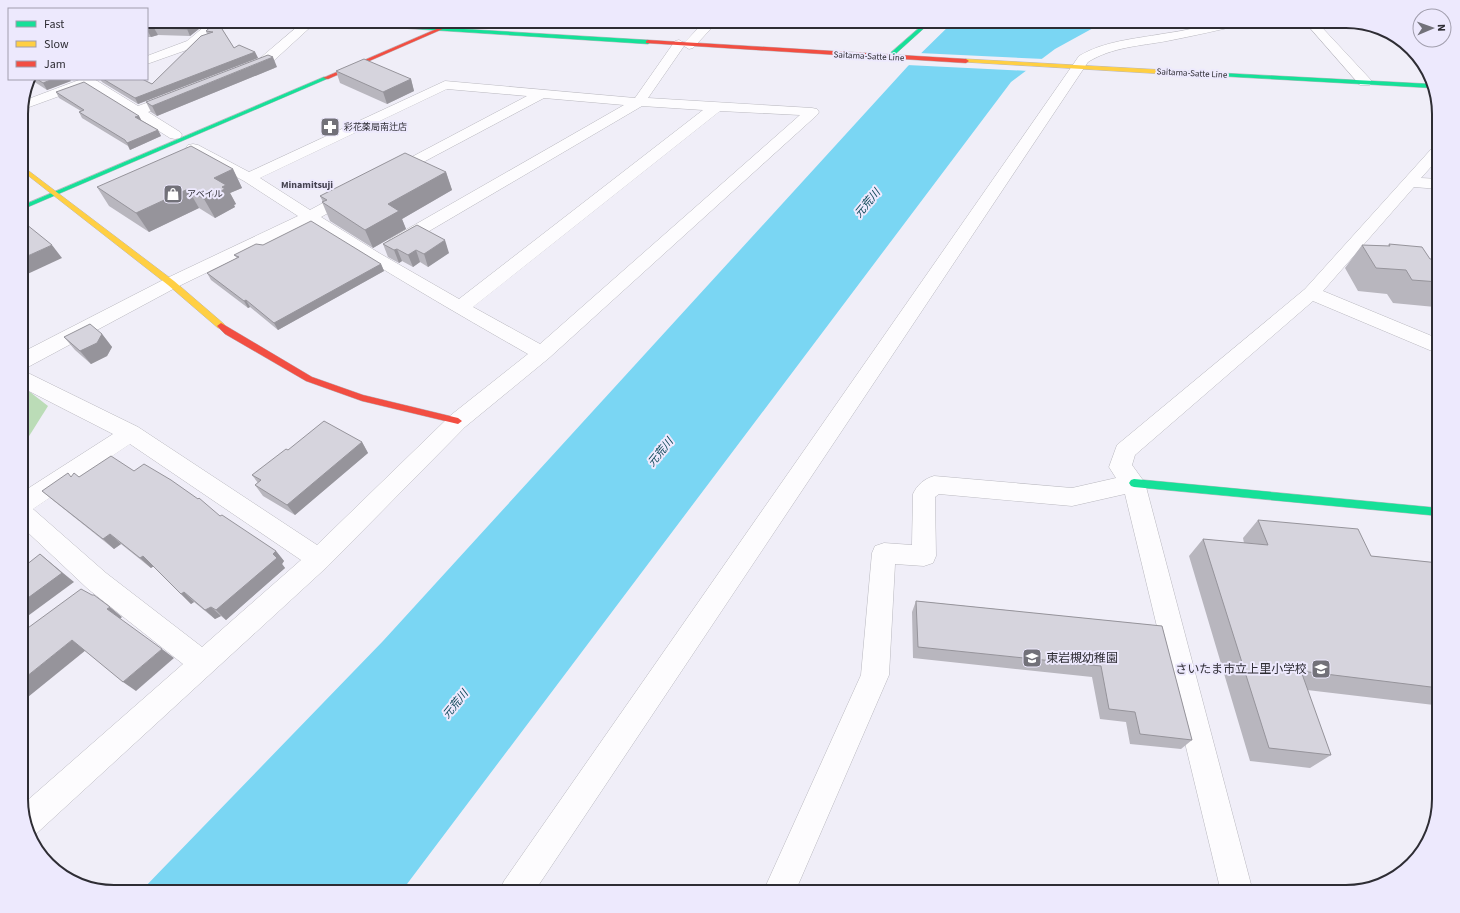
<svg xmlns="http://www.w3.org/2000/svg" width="1460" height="913" font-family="'Source Sans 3','Noto Sans JP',sans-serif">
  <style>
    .green { fill: #bbdcb7 }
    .water { fill: #7ad6f3 }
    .pier { fill: #f0eef8 }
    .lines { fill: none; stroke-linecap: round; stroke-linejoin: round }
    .street-casing { stroke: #b9b8bf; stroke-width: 1 }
    .fast-casing { stroke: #b9b8bf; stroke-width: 1 }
    .slow-casing { stroke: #b9b8bf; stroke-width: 1 }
    .jam-casing { stroke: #b9b8bf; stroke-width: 1 }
    .street { fill: #fdfcfe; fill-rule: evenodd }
    .fast { fill: #16e098; fill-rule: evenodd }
    .slow { fill: #ffcf43; fill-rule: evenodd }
    .jam { fill: #f24e42; fill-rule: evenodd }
    .wall { fill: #b8b6be }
    .shaded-wall { fill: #96949b }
    .building { fill: #d6d4dd; stroke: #96949b }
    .labels { text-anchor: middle; stroke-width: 4; stroke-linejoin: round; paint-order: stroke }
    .far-street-label { font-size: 9px; fill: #2e2d34; stroke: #ede9fd }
    .far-poi-label { font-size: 9px; fill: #2e2d34; stroke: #ede9fd; text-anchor: start }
    .far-quarter-label { font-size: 10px; font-weight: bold; fill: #454252; stroke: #ede9fd }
    .water-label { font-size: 11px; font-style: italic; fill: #0a4454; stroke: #ede9fd }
    .near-poi-label { font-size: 12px; fill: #2e2d34; stroke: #ede9fd; text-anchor: start }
    .rim { fill: none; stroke: #2e2d34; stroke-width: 2 }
  </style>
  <rect width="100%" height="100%" fill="#f0eef8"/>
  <!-- green -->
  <path class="green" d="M21,385L48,406L26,441L21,442Z"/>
  <!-- water -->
  <path class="water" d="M954,21H1106L1055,49L1011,82L401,892H140L383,641L908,66Z"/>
  <!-- pier -->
  <path class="pier" d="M919,53L1044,59L1029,71L907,65Z"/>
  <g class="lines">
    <!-- street casing -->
    <g class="street-casing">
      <g id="street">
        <path d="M211,21H224L195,47L147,64V56L187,41Z"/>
        <path d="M304,21H317L269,65L250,72H240L239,69L240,66L259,59Z"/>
        <path d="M705,21H718L693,48L689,49L684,46L648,98L812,108L817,109L819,112L817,115L549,358L465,427L328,566L37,833L30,835L21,806L183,664L88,589L21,526V493L113,434L21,387V371L28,373L138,427L317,545L451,415L528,354C454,312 381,269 309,223L177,287L28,367L21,369V353L165,279L298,216L244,181L188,151L186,148L188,145L193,144L198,145L249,172L445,81L635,98L675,41L679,40L684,43ZM447,89L527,96L387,170L384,173L387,176L392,178L397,176L544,98L624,105L390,239L387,243L390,247L396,248L402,247L642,106L703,110L459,299L379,253L321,217L357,197L359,194L357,191L351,189L345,191L310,210L260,178ZM720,111L800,115L540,344L473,307ZM130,444L301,560L202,647L106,573L33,509Z"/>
        <path d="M907,21H934L935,22L933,25C926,26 916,25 909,24Z"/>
        <path d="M1226,21H1247L1245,24C1219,30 1193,36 1167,41C1140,46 1112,47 1088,62L534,892H499L504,881L1079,56C1104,41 1134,39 1162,34C1184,31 1205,26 1226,21Z"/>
        <path d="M1304,21H1316L1370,79L1372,82L1370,85H1360Z"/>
        <path d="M78,79H94L138,106L171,94H181L183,97L181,100L148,112L180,132L182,135L180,138L175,139L170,138L87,86L21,110L23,101L79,80Z"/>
        <path d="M1439,145V158L1421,178L1439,179V189L1414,187L1323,291L1439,339V354L1313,301L1135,455L1132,465L1145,483L1253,892H1221L1125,494L1072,506L939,494L935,497L936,556L933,563L924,566L895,564L889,675L795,892H763L861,675L872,553L875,546L884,543L912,545L913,494C917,485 924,479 934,476L1072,488L1116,478L1109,467L1117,445L1305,289L1434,146Z"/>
      </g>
    </g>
    <!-- fast casing -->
    <g class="fast-casing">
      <g id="fast">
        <path d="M304,21H330L648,40L651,42L648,44L306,22Z"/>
        <path d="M927,21H932L891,58H887V56Z"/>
        <path d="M1165,70L1431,84L1432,88L1163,73V71Z"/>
        <path d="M324,77L329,78L21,210V206Z"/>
        <path d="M1134,479L1439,508V516L1134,487L1131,486L1129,483L1131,480Z"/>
      </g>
    </g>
    <!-- slow casing -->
    <g class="slow-casing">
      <g id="slow">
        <path d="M966,59L1165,70L1168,72L1165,74L964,62L963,61Z"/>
        <path d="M21,165L174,281L224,324L225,326L224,328H218L168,285L21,170Z"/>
      </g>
    </g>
    <!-- jam casing -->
    <g class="jam-casing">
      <g id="jam">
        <path d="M455,21H461L328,79L323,78Z"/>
        <path d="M648,40L966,59L969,61L966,63L646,43V41Z"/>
        <path d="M221,323L312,377L363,395L458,418L462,421L458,424L362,401L306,381L225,334L217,326Z"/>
      </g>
    </g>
    <!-- street -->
    <use href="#street" class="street"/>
    <!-- fast -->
    <use href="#fast" class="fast"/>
    <!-- slow -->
    <use href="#slow" class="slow"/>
    <!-- jam -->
    <use href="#jam" class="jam"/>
  </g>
  <!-- wall -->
  <g class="wall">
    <path d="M147,21H209L190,36L158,35L151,37H147Z"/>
    <path d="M217,21L234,48L255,52L258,58L138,104L102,82L100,79H142L152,84L207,34L206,31Z"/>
    <path d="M277,67L157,116L151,112L146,102Z"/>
    <path d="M336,71L411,79L414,91L387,104L340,83Z"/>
    <path d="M28,79H69L71,81L47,90L33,81H27Z"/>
    <path d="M56,92L139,116L142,121L158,130L161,136L130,150L128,146L82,118L79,112L81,111L59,98Z"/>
    <path d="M233,169L242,188L230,193L236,204L234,205L235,207L215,218L199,208L149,232L109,206L97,187Z"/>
    <path d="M446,172L452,190L402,219L406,229L373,248L330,221L322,202H323L320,196Z"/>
    <path d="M383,244L449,253L428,267L420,262L413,267L402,261L399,263L388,257Z"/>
    <path d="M1389,244L1430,259H1439V313L1435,307L1393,303L1387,294L1358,291L1345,268L1362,245L1388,246Z"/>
    <path d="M234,255L381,264L384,271L278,330L250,307L248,308L211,280L207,273L237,258Z"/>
    <path d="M102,334L112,347L107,356L91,364L75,350L64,337Z"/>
    <path d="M362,442L368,453L295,515L263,496L255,485L258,483L252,475L288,450Z"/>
    <path d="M134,471L220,516L276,551L284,561L282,564L285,568L226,620L221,616L215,619L194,602L191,604L153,566L151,568L121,544L114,549L54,501L42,491L71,477H79Z"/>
    <path d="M1258,520L1371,556L1439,563V715L1434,705L1307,690L1331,755L1310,768L1250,761L1189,556L1203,539L1244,543L1243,538Z"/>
    <path d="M916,601L1162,626L1192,740L1181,749L1130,744L1126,722L1100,719L1092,677L913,658L912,612Z"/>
  </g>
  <!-- shaded-wall -->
  <g class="shaded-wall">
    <path d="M197,21H209L190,36L187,29Z"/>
    <path d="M154,28L158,35L151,37L147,30Z"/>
    <path d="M255,52L258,58L138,104L135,98Z"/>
    <path d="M273,57L277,67L157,116L152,106Z"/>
    <path d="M53,79H69L71,81L47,90L43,83Z"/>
    <path d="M411,79L414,91L387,104L383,92Z"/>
    <path d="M139,116L142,122L135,117Z"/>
    <path d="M158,130L161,136L130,150L127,143Z"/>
    <path d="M233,169L242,188L230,193L236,204L234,205L235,207L215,218L204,199L214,178Z"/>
    <path d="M446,172L452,190L402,219L406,229L373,248L365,230L388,204Z"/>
    <path d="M188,189L199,208L149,232L136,213Z"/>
    <path d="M445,240L449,253L428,267L424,254Z"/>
    <path d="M52,245L62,258L21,277V259Z"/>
    <path d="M397,249L402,261L399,263L394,250Z"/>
    <path d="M416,250L420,262L413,267L408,255Z"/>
    <path d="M381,264L384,271L278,330L274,323Z"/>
    <path d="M246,300L250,307L248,308L244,301Z"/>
    <path d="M102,334L112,347L107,356L91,364L80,351Z"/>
    <path d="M362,442L368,453L295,515L287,505Z"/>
    <path d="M110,534L121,544L114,549L103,539Z"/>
    <path d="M276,551L284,561L282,564L285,568L226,620L216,610Z"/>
    <path d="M40,554L74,582L21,621V603Z"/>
    <path d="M143,556L154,566L151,568L140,558Z"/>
    <path d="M184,592L194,602L191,604L181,594Z"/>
    <path d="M110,607L122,617L120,619L107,609Z"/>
    <path d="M211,607L221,616L215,619L205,610Z"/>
    <path d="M72,640L86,650L28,697L21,693V681Z"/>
    <path d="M162,649L174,658L136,691L123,682Z"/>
  </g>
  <!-- building -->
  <g class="building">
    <path d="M147,21H197L187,29L154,28L147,30Z"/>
    <path d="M217,21L234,48L239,45L255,52L135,98L103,79H142L152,84L201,36L213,32L206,31Z"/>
    <path d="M268,55L273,57L152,106L146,102Z"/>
    <path d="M364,59L411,79L383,92L336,71Z"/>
    <path d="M37,79H53L43,83Z"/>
    <path d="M84,82L139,116L135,117L158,130L127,143L125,140L79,112L84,110L56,92Z"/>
    <path d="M191,146L233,169L214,178L226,185L222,187L225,189L204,199L188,189L136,213L97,187Z"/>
    <path d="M405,153L446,172L388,204L399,211L365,230L322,202L327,200L320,196Z"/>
    <path d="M21,220L52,245L21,259Z"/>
    <path d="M311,221L381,264L274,323L246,300L244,301L207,273L239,257L234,255L256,244L263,245Z"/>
    <path d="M417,225L445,240L424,254L416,250L408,255L397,249L394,250L383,244Z"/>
    <path d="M1389,244L1422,247L1430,259H1439V282L1412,280L1406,270L1376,268L1362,245L1390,246Z"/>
    <path d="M90,324L102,334L97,343L80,351L64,337Z"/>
    <path d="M324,421L362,442L287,505L255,485L261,480L252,475L286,449L288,450Z"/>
    <path d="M111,456L134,471L144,464L171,480L198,499L199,498L220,516L222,515L276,551L273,554L277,558L216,610L211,607L205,610L184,592L181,594L143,556L140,558L110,534L103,539L42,491L68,473L71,477L74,473L79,477Z"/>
    <path d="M1258,520L1358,529L1371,556L1439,563V688L1301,671L1331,755L1269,748L1203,539L1268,545Z"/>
    <path d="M40,554L62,573L21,603V569Z"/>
    <path d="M81,589L92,595H94L110,607L107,609L162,649L123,682L72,640L21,681V633Z"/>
    <path d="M916,601L1162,626L1192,740L1140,734L1135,712L1109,709L1101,666L918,647Z"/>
  </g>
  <!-- icons -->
  <defs>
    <g id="pharmacy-square" transform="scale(1)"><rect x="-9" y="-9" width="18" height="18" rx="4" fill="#727179" stroke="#ede9fd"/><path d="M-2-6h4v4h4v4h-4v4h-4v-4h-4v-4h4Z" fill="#fff"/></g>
    <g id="shop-square" transform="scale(1)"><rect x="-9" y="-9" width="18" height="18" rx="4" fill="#727179" stroke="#ede9fd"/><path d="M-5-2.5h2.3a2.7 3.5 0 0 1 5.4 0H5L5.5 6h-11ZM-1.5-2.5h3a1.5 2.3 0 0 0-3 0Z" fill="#fff"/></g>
    <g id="school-square" transform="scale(1)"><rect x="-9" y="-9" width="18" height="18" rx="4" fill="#727179" stroke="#ede9fd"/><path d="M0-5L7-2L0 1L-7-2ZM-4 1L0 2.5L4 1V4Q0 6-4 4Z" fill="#fff"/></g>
  </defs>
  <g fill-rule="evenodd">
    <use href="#pharmacy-square" x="330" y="127"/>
    <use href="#shop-square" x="173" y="194"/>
    <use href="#school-square" x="1032" y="658"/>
    <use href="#school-square" x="1321" y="669"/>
  </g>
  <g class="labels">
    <!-- far-street labels -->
    <g class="far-street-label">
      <text transform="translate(869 56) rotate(3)" y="3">Saitama-Satte Line</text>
      <text transform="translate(1192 73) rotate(3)" y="3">Saitama-Satte Line</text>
    </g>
    <!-- far-poi labels -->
    <g class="far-poi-label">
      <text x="344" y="130">彩花薬局南辻店</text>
      <text x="187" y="197">アベイル</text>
    </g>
    <!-- far-quarter labels -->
    <g class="far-quarter-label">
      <text x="307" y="188">Minamitsuji</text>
    </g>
    <!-- water labels -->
    <g class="water-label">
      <text transform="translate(867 203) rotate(-50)" y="4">元荒川</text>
      <text transform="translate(660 452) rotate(-51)" y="4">元荒川</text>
      <text transform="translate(455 704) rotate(-51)" y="4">元荒川</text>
    </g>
    <!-- near-poi labels -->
    <g class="near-poi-label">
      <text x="1046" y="662">東岩槻幼稚園</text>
      <text x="1307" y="673" text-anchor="end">さいたま市立上里小学校</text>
    </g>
  </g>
  <!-- crop -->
  <path d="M0 0H1460V913H0ZM114 28H1346A86 86 0 0 1 1432 114V799A86 86 0 0 1 1346 885H114A86 86 0 0 1 28 799V114A86 86 0 0 1 114 28Z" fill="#ede9fd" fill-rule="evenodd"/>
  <path class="rim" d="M114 28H1346A86 86 0 0 1 1432 114V799A86 86 0 0 1 1346 885H114A86 86 0 0 1 28 799V114A86 86 0 0 1 114 28Z"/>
  <!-- legend -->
  <rect x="8" y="8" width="140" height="72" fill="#ede9fd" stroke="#a19ead"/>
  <rect x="16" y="21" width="20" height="6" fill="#16e098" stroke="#a19ead"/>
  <text x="44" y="28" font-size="12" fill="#2e2d34">Fast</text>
  <rect x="16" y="41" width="20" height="6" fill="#ffcf43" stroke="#a19ead"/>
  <text x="44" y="48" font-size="12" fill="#2e2d34">Slow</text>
  <rect x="16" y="61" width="20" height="6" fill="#f24e42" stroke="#a19ead"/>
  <text x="44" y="68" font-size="12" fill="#2e2d34">Jam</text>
  <!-- north arrow -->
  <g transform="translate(1432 28) rotate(88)"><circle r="19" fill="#ede9fd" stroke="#a19ead"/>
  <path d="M0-3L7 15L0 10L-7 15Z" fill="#727179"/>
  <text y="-6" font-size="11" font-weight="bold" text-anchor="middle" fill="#2e2d34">N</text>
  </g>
</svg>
